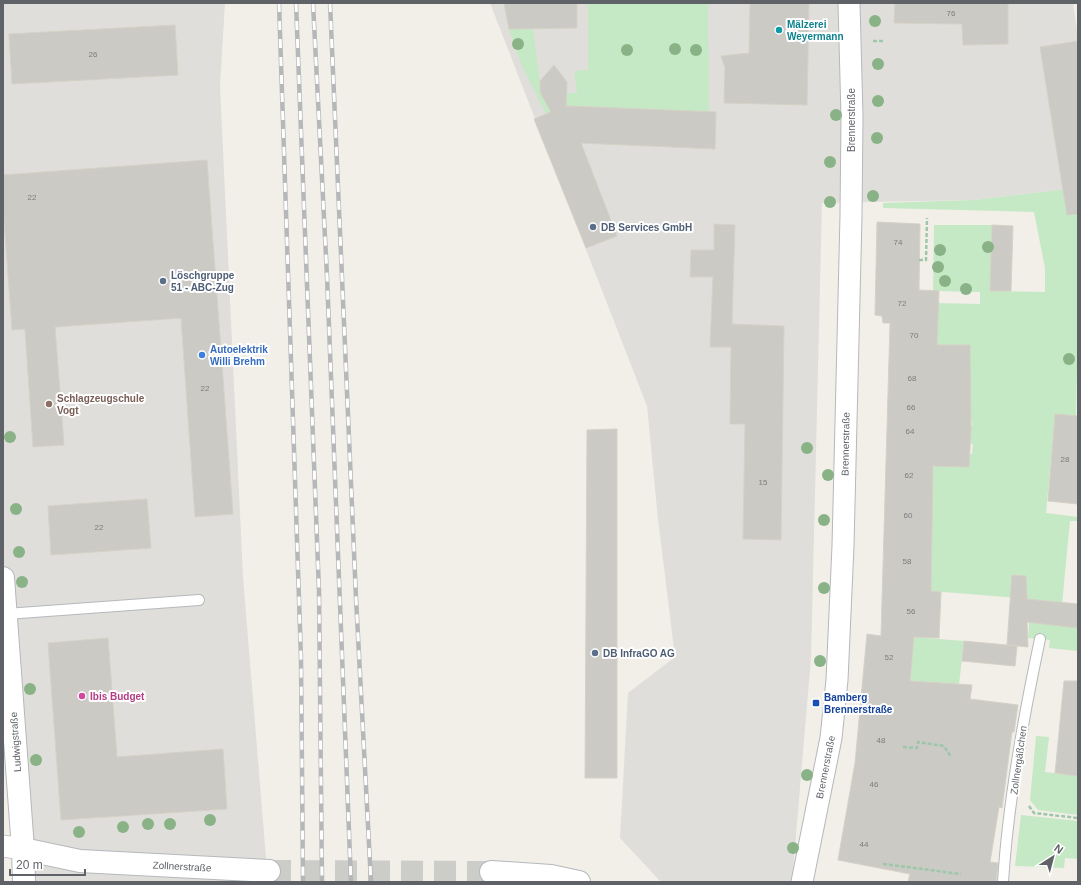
<svg xmlns="http://www.w3.org/2000/svg" width="1081" height="885" font-family="Helvetica,sans-serif">
  <style>
    .industrial { fill: #e0deda }
    .green { fill: #c5e8c5; fill-rule: evenodd }
    .building { fill: #cccac5; stroke: #d6d1c6 }
    .lines { fill: none; stroke-linecap: round; stroke-linejoin: round }
    .tertiary-tunnel { stroke: #ccccc8; stroke-width: 22; stroke-dasharray: 22 11; stroke-linecap: butt }
    .service-casing { stroke: #b5b8bc; stroke-width: 12 }
    .minor-casing { stroke: #b5b8bc; stroke-width: 23 }
    .tertiary-casing { stroke: #b5b8bc; stroke-width: 24 }
    .path { stroke: #9cc7a9; stroke-width: 2.5; stroke-dasharray: 4 2; stroke-linecap: butt }
    .service { stroke: #fff; stroke-width: 10 }
    .minor { stroke: #fff; stroke-width: 21 }
    .tertiary { stroke: #fff; stroke-width: 22 }
    .rail-casing { stroke: #b6b7b8; stroke-width: 4.5 }
    .rail { stroke: #fff; stroke-width: 3; stroke-dasharray: 9; stroke-linecap: butt }
    .tree { fill: #89b387 }
    .culture-dot { fill: #0f9aa8; stroke: #fff; stroke-width: 1.5 }
    .service-dot { fill: #5c6f8a; stroke: #fff; stroke-width: 1.5 }
    .shop-dot { fill: #3f7fe0; stroke: #fff; stroke-width: 1.5 }
    .education-dot { fill: #8d6e63; stroke: #fff; stroke-width: 1.5 }
    .hotel-dot { fill: #d1479c; stroke: #fff; stroke-width: 1.5 }
    .transit-dot { fill: #1a4fb4; stroke: #fff; stroke-width: 1.5 }
    .labels { text-anchor: middle; stroke-width: 4; stroke-linejoin: round; paint-order: stroke }
    .number-label { font-size: 8px; fill: #7a7d7f }
    .culture-label { font-size: 10px; font-weight: bold; fill: #0d838f; stroke: #fff; text-anchor: start }
    .street-label { font-size: 10px; fill: #5f6368; stroke: #fff }
    .service-label { font-size: 10px; font-weight: bold; fill: #4e5e75; stroke: #fff; text-anchor: start }
    .shop-label { font-size: 10px; font-weight: bold; fill: #366cbe; stroke: #fff; text-anchor: start }
    .education-label { font-size: 10px; font-weight: bold; fill: #785e54; stroke: #fff; text-anchor: start }
    .hotel-label { font-size: 10px; font-weight: bold; fill: #b23c85; stroke: #fff; text-anchor: start }
    .transit-label { font-size: 10px; font-weight: bold; fill: #164399; stroke: #fff; text-anchor: start }
  </style>
  <rect width="100%" height="100%" fill="#f1efe8"/>
  <!-- industrial -->
  <g class="industrial">
    <path d="M3,3H225L220,86L243,577L268,882H18L3,654Z"/>
    <path d="M490,3H1073L1078,37V188L973,200L822,203L811,658L792,882H661L620,838L628,693L675,657L658,519L647,406Z"/>
  </g>
  <!-- green -->
  <g class="green">
    <path d="M588,3H708L709,112L566,106L546,114L521,64L509,29H533L540,81V92L547,104L556,105L566,93H577L574,71L588,70Z"/>
    <path d="M1078,188V325L1076,416L1055,414L1046,513L1078,517V521H1070L1060,625L1078,628V651L1049,648L1050,640L1028,638L1031,599L931,591L933,451L959,453V467H968L969,454H972L973,444L949,442V439L934,438L936,370L970,371V346L937,345L938,325L928,324V291L933,290L934,225H992L990,291L1045,292V268L1034,212L883,208V203L973,200ZM937,291L980,292V304L937,303ZM942,389H971V403H942ZM944,419L972,421V426L943,424Z"/>
    <path d="M914,637L964,641L959,684L937,683L936,694L907,716Z"/>
    <path d="M1036,736L1049,737L1045,772L1078,776V815L1038,810L1030,800Z"/>
    <path d="M1021,815L1078,821V859L1065,858L1064,868L1015,866Z"/>
  </g>
  <!-- building -->
  <g class="building">
    <path d="M504,3H577V28L509,29Z"/>
    <path d="M750,3H809L807,105L724,103L725,68L721,56L749,53Z"/>
    <path d="M895,3H1008V44L963,45L962,24L894,23Z"/>
    <path d="M175,25L178,75L12,84L9,34Z"/>
    <path d="M1078,41V214L1067,215L1040,47Z"/>
    <path d="M554,65L567,82L566,106L716,112L715,149L581,143L617,236L586,248L534,119L551,112L540,92V81Z"/>
    <path d="M207,160L233,514L195,517L181,318L55,327L64,445L33,447L25,329L12,330L3,206V175Z"/>
    <path d="M877,222L920,224L919,290L939,291L937,345H970L971,429L969,467L933,466L931,591L941,592L939,638L914,637L910,681L972,685L970,699L1018,705L1014,732H1012L1002,808L999,807L990,862L998,863L996,882H908L910,874L838,860L855,763L867,634L881,636L890,323H883L882,316L875,315Z"/>
    <path d="M714,224L735,225L732,324L784,326L781,540L743,539L745,424H730L731,347H710L713,277H690L691,250H714Z"/>
    <path d="M992,225L1013,226L1011,291H990Z"/>
    <path d="M1055,414L1078,416V504L1048,501Z"/>
    <path d="M617,429V778H585L587,430Z"/>
    <path d="M147,499L151,548L51,555L48,506Z"/>
    <path d="M1012,575L1026,576L1027,599L1078,604V628L1027,622L1028,647L1007,645Z"/>
    <path d="M108,638L117,757L223,749L227,809L61,820L48,643Z"/>
    <path d="M964,641L1017,646L1015,666L962,661Z"/>
    <path d="M1064,681H1078V776L1055,773Z"/>
  </g>
  <g class="lines">
    <!-- tertiary-tunnel -->
    <path class="tertiary-tunnel" d="M269,871L491,872"/>
    <!-- service casing -->
    <g class="service-casing">
      <g id="service">
        <path d="M6,614L199,600"/>
        <path d="M1003,882C1008,801 1023,719 1040,639"/>
      </g>
    </g>
    <!-- minor casing -->
    <g class="minor-casing">
      <g id="minor">
        <path d="M3,846L23,849"/>
        <path d="M802,882L831,738L837,680L843,546L851,216L852,117L849,3"/>
      </g>
    </g>
    <!-- tertiary casing -->
    <g class="tertiary-casing">
      <g id="tertiary">
        <path d="M3,578L23,849L24,882"/>
        <path d="M23,849L80,861L269,871"/>
        <path d="M491,872L551,876L579,882"/>
      </g>
    </g>
    <!-- path -->
    <g class="path">
      <path d="M873,41H884"/>
      <path d="M919,260H926L927,218"/>
      <path d="M903,747L917,748L918,742L944,746L951,757"/>
      <path d="M1029,806L1034,813L1078,818"/>
      <path d="M883,864L961,874"/>
    </g>
    <!-- service -->
    <use href="#service" class="service"/>
    <!-- minor -->
    <use href="#minor" class="minor"/>
    <!-- tertiary -->
    <use href="#tertiary" class="tertiary"/>
    <!-- rail casing -->
    <g class="rail-casing">
      <g id="rail">
        <path d="M279,3L301,659L303,882"/>
        <path d="M296,3L319,591L322,882"/>
        <path d="M313,3L327,276L351,882"/>
        <path d="M330,3L356,598L371,882"/>
      </g>
    </g>
    <!-- rail -->
    <use href="#rail" class="rail"/>
  </g>
  <!-- trees -->
  <g class="tree">
    <circle cx="875" cy="21" r="6"/>
    <circle cx="518" cy="44" r="6"/>
    <circle cx="675" cy="49" r="6"/>
    <circle cx="627" cy="50" r="6"/>
    <circle cx="696" cy="50" r="6"/>
    <circle cx="878" cy="64" r="6"/>
    <circle cx="878" cy="101" r="6"/>
    <circle cx="836" cy="115" r="6"/>
    <circle cx="877" cy="138" r="6"/>
    <circle cx="830" cy="162" r="6"/>
    <circle cx="873" cy="196" r="6"/>
    <circle cx="830" cy="202" r="6"/>
    <circle cx="988" cy="247" r="6"/>
    <circle cx="940" cy="250" r="6"/>
    <circle cx="938" cy="267" r="6"/>
    <circle cx="945" cy="281" r="6"/>
    <circle cx="966" cy="289" r="6"/>
    <circle cx="1069" cy="359" r="6"/>
    <circle cx="10" cy="437" r="6"/>
    <circle cx="807" cy="448" r="6"/>
    <circle cx="828" cy="475" r="6"/>
    <circle cx="16" cy="509" r="6"/>
    <circle cx="824" cy="520" r="6"/>
    <circle cx="19" cy="552" r="6"/>
    <circle cx="22" cy="582" r="6"/>
    <circle cx="824" cy="588" r="6"/>
    <circle cx="820" cy="661" r="6"/>
    <circle cx="30" cy="689" r="6"/>
    <circle cx="36" cy="760" r="6"/>
    <circle cx="807" cy="775" r="6"/>
    <circle cx="210" cy="820" r="6"/>
    <circle cx="148" cy="824" r="6"/>
    <circle cx="170" cy="824" r="6"/>
    <circle cx="123" cy="827" r="6"/>
    <circle cx="79" cy="832" r="6"/>
    <circle cx="793" cy="848" r="6"/>
  </g>
  <!-- markers -->
  <circle class="culture-dot" cx="779" cy="30" r="4"/>
  <g class="service-dot">
    <circle cx="593" cy="227" r="4"/>
    <circle cx="163" cy="281" r="4"/>
    <circle cx="595" cy="653" r="4"/>
  </g>
  <circle class="shop-dot" cx="202" cy="355" r="4"/>
  <circle class="education-dot" cx="49" cy="404" r="4"/>
  <circle class="hotel-dot" cx="82" cy="696" r="4"/>
  <rect class="transit-dot" x="812" y="699" width="8" height="8" rx="2"/>
  <g class="labels">
    <!-- number labels -->
    <g class="number-label">
      <text x="951" y="16">76</text>
      <text x="93" y="57">26</text>
      <text x="32" y="200">22</text>
      <text x="898" y="245">74</text>
      <text x="902" y="306">72</text>
      <text x="914" y="338">70</text>
      <text x="912" y="381">68</text>
      <text x="205" y="391">22</text>
      <text x="911" y="410">66</text>
      <text x="910" y="434">64</text>
      <text x="1065" y="462">28</text>
      <text x="909" y="478">62</text>
      <text x="763" y="485">15</text>
      <text x="908" y="518">60</text>
      <text x="99" y="530">22</text>
      <text x="907" y="564">58</text>
      <text x="911" y="614">56</text>
      <text x="889" y="660">52</text>
      <text x="881" y="743">48</text>
      <text x="874" y="787">46</text>
      <text x="864" y="847">44</text>
    </g>
    <!-- culture labels -->
    <g class="culture-label">
      <text x="787" y="28">Mälzerei<tspan x="787" dy="12">Weyermann</tspan></text>
    </g>
    <!-- street labels -->
    <g class="street-label">
      <text transform="translate(851 120) rotate(-90)" y="4">Brennerstraße</text>
      <text transform="translate(845 444) rotate(-89)" y="4">Brennerstraße</text>
      <text transform="translate(15 742) rotate(-94)" y="4">Ludwigstraße</text>
      <text transform="translate(1018 760) rotate(-82)" y="4">Zollnergäßchen</text>
      <text transform="translate(825 767) rotate(-79)" y="4">Brennerstraße</text>
      <text transform="translate(182 866) rotate(3)" y="4">Zollnerstraße</text>
    </g>
    <!-- service labels -->
    <g class="service-label">
      <text x="601" y="231">DB Services GmbH</text>
      <text x="171" y="279">Löschgruppe<tspan x="171" dy="12">51 - ABC-Zug</tspan></text>
      <text x="603" y="657">DB InfraGO AG</text>
    </g>
    <!-- shop labels -->
    <g class="shop-label">
      <text x="210" y="353">Autoelektrik<tspan x="210" dy="12">Willi Brehm</tspan></text>
    </g>
    <!-- education labels -->
    <g class="education-label">
      <text x="57" y="402">Schlagzeugschule<tspan x="57" dy="12">Vogt</tspan></text>
    </g>
    <!-- hotel labels -->
    <g class="hotel-label">
      <text x="90" y="700">Ibis Budget</text>
    </g>
    <!-- transit labels -->
    <g class="transit-label">
      <text x="824" y="701">Bamberg<tspan x="824" dy="12">Brennerstraße</tspan></text>
    </g>
  </g>
  <!-- border -->
  <rect width="1081" height="885" fill="none" stroke="#5f6368" stroke-width="8"/>
  <!-- north arrow -->
  <g transform="translate(1053 857) rotate(36)" stroke="#ffffff" stroke-width="3" paint-order="stroke">
  <path d="M0-3L7 15L0 10L-7 15Z" fill="#5f6368"/>
  <text y="-6" font-size="11" font-weight="bold" text-anchor="middle" fill="#5f6368">N</text>
  </g>
  <!-- scale -->
  <path d="M10 869v6h75v-6" fill="none" stroke="#5f6368" stroke-width="2"/>
  <text x="16" y="869" font-size="12" fill="#5f6368" stroke="#ffffff" stroke-width="3" paint-order="stroke">20 m</text>
</svg>
